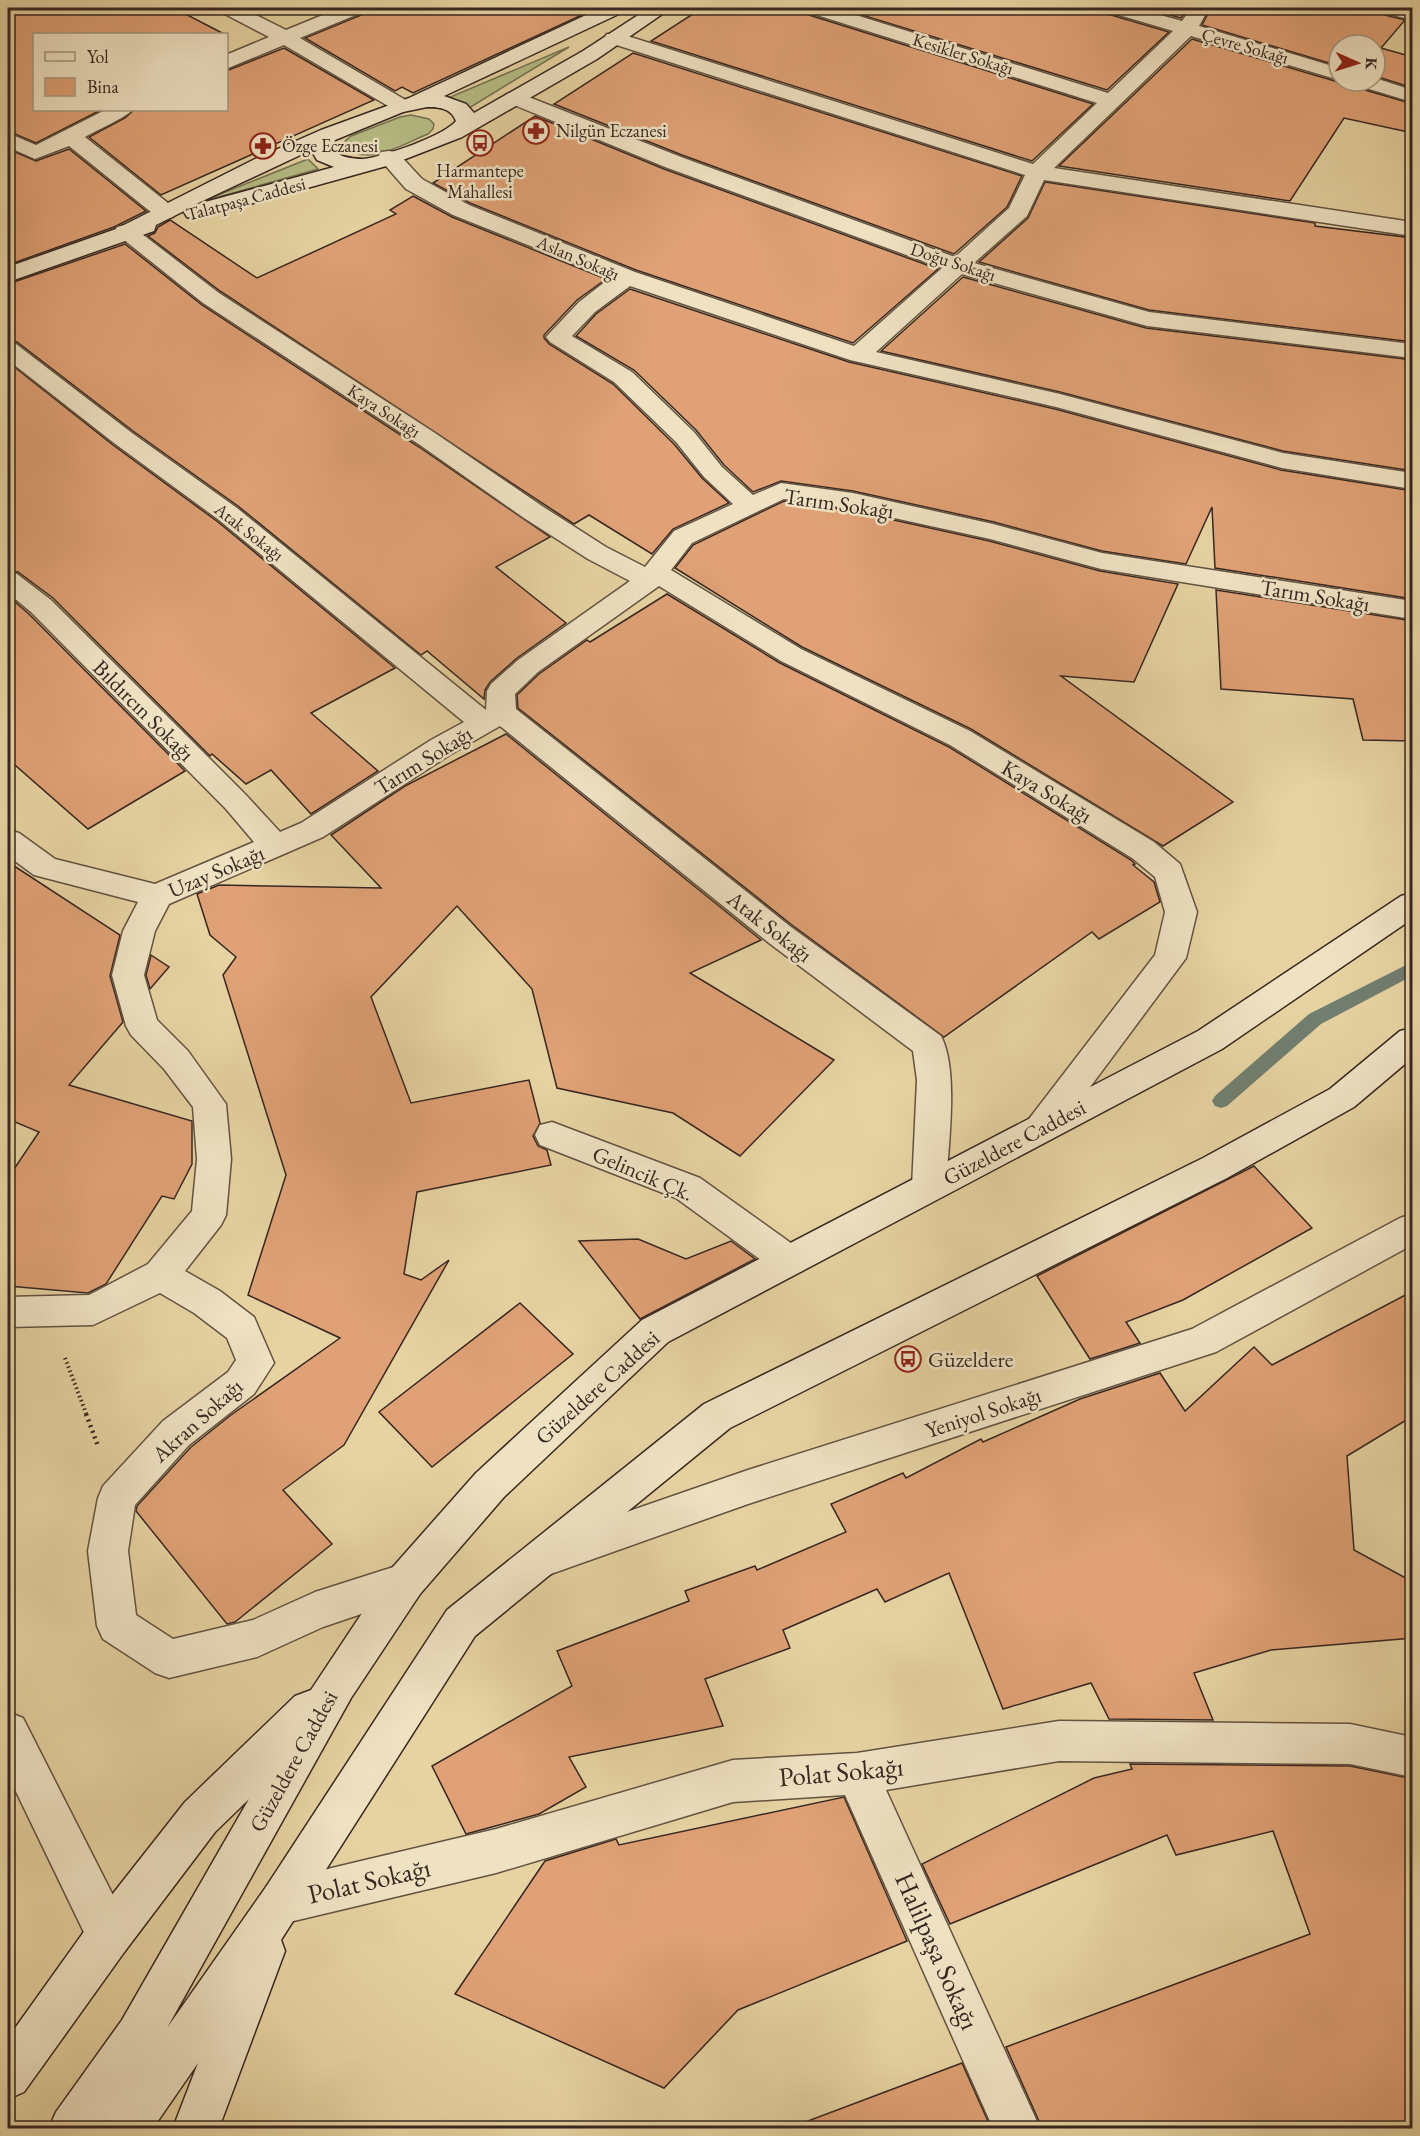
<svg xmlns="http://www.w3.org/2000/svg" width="1420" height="2136" font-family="'EB Garamond',serif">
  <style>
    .green { fill: #b6bc84; stroke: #767252; stroke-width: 1.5 }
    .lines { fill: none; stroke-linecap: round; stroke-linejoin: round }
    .stream { fill: #717e70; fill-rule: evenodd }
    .building { fill: #dfa175; stroke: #372721; stroke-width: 1.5 }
    .minor-casing { stroke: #635241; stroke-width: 3 }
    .secondary-casing { stroke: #372721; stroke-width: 3 }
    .path-far1 { stroke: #372721; stroke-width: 4; stroke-dasharray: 1.5 3; stroke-linecap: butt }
    .path { stroke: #372721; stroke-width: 4.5; stroke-dasharray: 2 4; stroke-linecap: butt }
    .minor { fill: #efe2c3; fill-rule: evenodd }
    .secondary { fill: #efe2c3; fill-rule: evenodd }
    .labels { text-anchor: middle; stroke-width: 5; stroke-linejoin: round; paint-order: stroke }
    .far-street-label { font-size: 18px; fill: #372721; stroke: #efe2c3 }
    .far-poi-label { font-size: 18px; fill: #372721; stroke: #efe2c3; text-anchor: start }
    .street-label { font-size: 22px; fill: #372721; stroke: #efe2c3 }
    .poi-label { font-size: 22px; fill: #372721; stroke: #efe2c3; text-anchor: start }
    .near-street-label { font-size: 27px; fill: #372721; stroke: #efe2c3 }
  </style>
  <rect width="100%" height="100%" fill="#e7d3a2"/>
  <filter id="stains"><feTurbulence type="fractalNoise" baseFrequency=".00333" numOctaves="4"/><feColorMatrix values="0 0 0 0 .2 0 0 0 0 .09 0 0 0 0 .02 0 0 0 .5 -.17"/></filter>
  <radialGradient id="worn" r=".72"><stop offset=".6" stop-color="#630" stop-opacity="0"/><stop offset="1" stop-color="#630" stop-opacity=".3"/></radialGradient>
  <!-- green -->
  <g class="green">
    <path d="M569,47L469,108L459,101L448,98Z"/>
    <path d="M411,115L429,119L434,124L433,129L428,134C407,142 365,169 345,146V141L351,136L400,117Z"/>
    <path d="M308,159L318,169L198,203Z"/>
  </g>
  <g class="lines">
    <!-- stream -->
    <path class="stream" d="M1412,962V976L1321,1024L1227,1106L1221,1108L1215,1106L1212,1101L1215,1096L1309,1014Z"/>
  </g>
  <!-- building -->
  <g class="building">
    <path d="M8,8H174L224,34H34V110H101L36,143L8,131Z"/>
    <path d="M368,8H597L413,93L402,87L395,91L305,38L364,14Z"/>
    <path d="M702,8H802L806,14L1093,104L1032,161L651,41Z"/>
    <path d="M839,8H1105L1108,14L1169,32L1107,90Z"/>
    <path d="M1142,8H1189L1181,18Z"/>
    <path d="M1211,8H1377L1381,14L1405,20L1381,48L1413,57V88L1375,76V45H1339V66L1202,25Z"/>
    <path d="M1192,39L1338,82L1351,81L1355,87L1413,104V133L1344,118L1290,201L1059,166Z"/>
    <path d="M284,48L374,100L161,195L89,137L125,118L134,110H226V71Z"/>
    <path d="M633,53L1022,176L1007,207L954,254L682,155L554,104Z"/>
    <path d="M535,116L664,169L938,269L853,343L636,270L470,203L433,183Z"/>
    <path d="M8,149L36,161L69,149L146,211L114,227L8,265Z"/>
    <path d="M1045,182L1315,223V226L1413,238V342L1149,310L979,262L1028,218Z"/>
    <path d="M413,196L452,217L606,279L577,300L544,335V338L549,344L613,384L674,444L702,478L729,503L673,529L652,554L589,515L574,524L220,291L148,236L155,233L158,227L170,220L257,278L396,214L390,210Z"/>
    <path d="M125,244L202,305L419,447L550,537L496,567L566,623L517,658L490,682L485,690L484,699L427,651L421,655L238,506L133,431L17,342L8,340V284Z"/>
    <path d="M963,277L1146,328L1413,360V471L1283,451L1060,392L881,351Z"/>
    <path d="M630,289L849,362L1055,409L1281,470L1413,491V599L1215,568L1212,507L1186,564L1102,551L994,522L853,491L781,481L753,492L724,465L696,430L634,370L576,336L596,314Z"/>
    <path d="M8,362L113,445L218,522L395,668L311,713L378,771L311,814L271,770L246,784L212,754L210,756L53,598L18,572L8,570Z"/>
    <path d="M784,501L853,511L989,541L1100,571L1178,584L1134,682L1061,676L1233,802L1163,846L971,729L802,647L675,568L693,545Z"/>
    <path d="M1216,590L1413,621V741L1363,740L1353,699L1221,689Z"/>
    <path d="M667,594L780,663L949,747L1131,860L1135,864L1133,865L1154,882L1160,902L1099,939L1092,932L944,1037L792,925L518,708L517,695L539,674L587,640L590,642Z"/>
    <path d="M8,596L29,614L185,771L88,829L8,759Z"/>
    <path d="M506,734L761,940L690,973L834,1060L740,1156L673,1113L557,1088L532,989L457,906L371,997L411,1103L529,1080L540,1123L533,1136L538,1146L547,1150L551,1165L417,1192L404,1274L421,1280L449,1260L344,1445L283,1490L332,1544L235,1622L227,1624L136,1511L137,1506L191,1447L231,1415L340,1338L248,1295L286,1175L223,975L236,957L210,935L197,894L219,885L381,888L331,835L405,786Z"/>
    <path d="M8,862L120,935L110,976L123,1022L69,1085L192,1121V1164L174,1199L162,1196L106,1284L88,1293L8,1286V1178L39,1132L8,1119Z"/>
    <path d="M151,955L169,967L150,989L146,975Z"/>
    <path d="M1254,1166L1312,1228L1183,1300L1126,1322L1140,1343L1090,1359L1037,1276Z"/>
    <path d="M638,1239L686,1259L731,1241L755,1259L640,1319L579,1241Z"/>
    <path d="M1413,1291V1416L1347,1456L1354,1550L1413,1582V1638L1271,1650L1194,1673L1213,1720L1109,1719L1091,1683L1003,1709L949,1573L885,1602L877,1589L783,1630L790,1648L705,1679L723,1726L569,1757L586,1787L539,1814L466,1834L432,1766L572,1686L557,1651L689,1601L685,1591L755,1566L757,1570L846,1532L831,1504L903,1473L906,1478L981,1439L983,1442L1080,1399L1160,1373L1185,1411L1254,1347L1272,1365Z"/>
    <path d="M520,1303L573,1354L432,1467L379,1412Z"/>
    <path d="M1130,1764L1350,1766L1413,1779V2128H1042L1006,2047L1310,1934L1273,1831L1176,1855L1167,1835L950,1924L922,1864L1094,1778L1132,1769Z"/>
    <path d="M844,1797L907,1941L738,2010L664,2088L455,1994L545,1861L616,1839L619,1845Z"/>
    <path d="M962,2063L991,2128H801L800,2124Z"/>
  </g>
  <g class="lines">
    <!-- minor casing -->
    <g class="minor-casing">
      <g id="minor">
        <path d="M219,8H242L286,30L340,8H365L363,12L300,38L409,102L412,106L409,110L402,112L395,110L284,45L226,69V55L269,37L221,12Z"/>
        <path d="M804,8H833L1108,93L1173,31L1109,12L1107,8H1135L1182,21L1191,8H1209L1199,26L1339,68V80L1191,36L1054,168L1412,222V236L1044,180L1027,216L974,263L1149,312L1412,344V358L1147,326L962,274L876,352L1060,394L1283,453L1412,473V489L1282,468L1056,407L850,360L630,286L595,312L572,336L632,372L694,432L722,467L753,495L781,483L853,493L993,524L1102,553L1412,601V619L1101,569L990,539L853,509L784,499L692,543L671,570L801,649L970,731L1154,842L1180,864L1197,912L1186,958L1053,1137L1041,1141L1029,1137L1024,1128L1029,1119L1155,955L1165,912L1155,877L1132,858L950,745L781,661L659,586L538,672L515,694L516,709L791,927L941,1036C959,1070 948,1147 946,1187L941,1197L929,1201L917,1197L912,1187L917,1080L913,1051L769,943L500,726L451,754L323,837L169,904L155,931L144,975L157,1020L188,1051L226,1104L231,1159L226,1215L221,1225L185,1271L220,1291L254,1317L274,1363L254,1394L189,1445L135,1505L128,1551L136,1615L173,1639L253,1620L315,1592L406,1563L420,1568L426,1581L420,1594L323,1627L257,1657L169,1678L155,1673L103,1639L97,1626L88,1551L98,1498L103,1486L163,1421L228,1372L236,1360L227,1338L194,1313L160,1293L93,1325L8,1327V1297L89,1295L148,1264L192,1211L197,1159L193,1107L164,1069L131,1035L126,1026L112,975L123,931L138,902L34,875L8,856V830L19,833L55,859L155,884L254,842L226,809L31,612L8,593V572L17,574L51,600L246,795L280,832L301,823L431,740L464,722L219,520L114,443L8,360V342L16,344L132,433L237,508L486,710L487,691L491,684L518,660L630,581L588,559L524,518L420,445L203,303L114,232L117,227L125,225L133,227L219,293L438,435L542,506L606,547L645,567L674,531L733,504L704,477L676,442L614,382L550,342L546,337L579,302L610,278L453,215L406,189L378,157L381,152L389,151L397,152L422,179L469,205L635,272L854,346L942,268L665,167L507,102L504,98L507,94L514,92L521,94L681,157L955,257L1009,208L1025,175L607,42L604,38L607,34H621L1033,164L1097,103L807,12Z"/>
        <path d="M1379,8H1412V20L1382,12Z"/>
        <path d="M1375,78L1412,90V102L1356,85L1353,81H1375Z"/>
        <path d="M105,110H132C127,117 95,131 85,137L173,207L176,212L173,217L165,219L157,217L69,146L35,159L8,147V133L36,145Z"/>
        <path d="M552,1122L700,1178L802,1251L807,1261L802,1271L789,1276L776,1271L676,1198L540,1145L535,1135L540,1125Z"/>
        <path d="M1412,1214V1245L1216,1352L748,1504L548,1575L534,1570L528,1557L534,1544L748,1470L1192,1329L1400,1218Z"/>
        <path d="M8,1712L23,1718L125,1919L131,1935L125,1951L109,1957L93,1951L8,1775Z"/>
        <path d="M1059,1721L1350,1724L1412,1737V1777L1350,1764L1059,1761L886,1790L1040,2128H993L845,1795L733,1802L496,1873L281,1924L266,1917L259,1902L266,1887L281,1880L496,1829L733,1760L857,1753Z"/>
      </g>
    </g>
    <!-- secondary casing -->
    <g class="secondary-casing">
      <g id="secondary">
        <path d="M601,8H626L623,12L444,96L466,104L474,113L583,51L649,8H671L597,59L462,137L390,165L195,219L187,217L184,212L186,210L156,225L154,231L8,282V267L116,229L255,159L321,130L409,98ZM427,107C439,107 451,108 456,121C444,136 383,157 363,159C352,159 340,157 332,150L335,140L403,112ZM311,150L317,160L334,167L194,205Z"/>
        <path d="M1412,893V919L1222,1049L668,1342L504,1497L420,1594L351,1698L167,2028L266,1887L447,1610L704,1404L1203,1158L1330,1089L1400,1031L1412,1028V1058L1354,1107L1227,1178L730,1428L475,1636L281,1940L285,1951L219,2128H173L198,2063L153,2128H103L106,2119L100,2128H49L56,2112L122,2020L249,1799L215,1832L125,1951L24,2092L8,2099V2038L93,1919L185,1802L295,1696L311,1690L392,1568L476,1473L642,1320L1198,1031L1401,896Z"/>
      </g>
    </g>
    <!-- path-far1 -->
    <path class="path-far1" d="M65,1358L87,1416"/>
    <!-- path -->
    <path class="path" d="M86,1414L98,1446"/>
    <!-- minor -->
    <use href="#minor" class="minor"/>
    <!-- secondary -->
    <use href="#secondary" class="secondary"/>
  </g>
  <!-- icons -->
  <defs>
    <g id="pharmacy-ring" transform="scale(1.35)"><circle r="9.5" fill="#efe2c3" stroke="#8f2418" stroke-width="1.5"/><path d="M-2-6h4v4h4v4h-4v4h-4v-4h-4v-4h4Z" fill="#8f2418"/></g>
    <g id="bus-ring" transform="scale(1.35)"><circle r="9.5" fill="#efe2c3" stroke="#8f2418" stroke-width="1.5"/><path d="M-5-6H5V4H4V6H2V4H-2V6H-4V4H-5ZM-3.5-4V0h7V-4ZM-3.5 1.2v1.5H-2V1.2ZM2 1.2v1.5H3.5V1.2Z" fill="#8f2418"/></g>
  </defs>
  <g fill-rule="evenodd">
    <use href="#pharmacy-ring" x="536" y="131"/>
    <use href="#bus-ring" x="480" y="143"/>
    <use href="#pharmacy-ring" x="263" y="146"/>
    <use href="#bus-ring" x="908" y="1359"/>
  </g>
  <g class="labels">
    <!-- far-street labels -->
    <g class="far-street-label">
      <text transform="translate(1245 46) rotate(16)" y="6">Çevre Sokağı</text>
      <text transform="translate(963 54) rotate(17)" y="6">Kesikler Sokağı</text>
      <text transform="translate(246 199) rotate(-15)" y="6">Talatpaşa Caddesi</text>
      <text transform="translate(578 258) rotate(23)" y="6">Aslan Sokağı</text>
      <text transform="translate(953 262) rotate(18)" y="6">Doğu Sokağı</text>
      <text transform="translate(384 411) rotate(33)" y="6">Kaya Sokağı</text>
      <text transform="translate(249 532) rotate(38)" y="6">Atak Sokağı</text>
    </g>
    <!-- far-poi labels -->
    <g class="far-poi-label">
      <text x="556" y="137">Nilgün Eczanesi</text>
      <text x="282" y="152">Özge Eczanesi</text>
      <text x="480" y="177" text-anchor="middle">Harmantepe<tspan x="480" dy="21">Mahallesi</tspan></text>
    </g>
    <!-- street labels -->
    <g class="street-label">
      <text transform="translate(839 503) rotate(8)" y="8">Tarım Sokağı</text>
      <text transform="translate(1315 595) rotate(9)" y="8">Tarım Sokağı</text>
      <text transform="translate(144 710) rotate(45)" y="8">Bıldırcın Sokağı</text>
      <text transform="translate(423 760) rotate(-32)" y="8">Tarım Sokağı</text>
      <text transform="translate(1047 791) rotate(31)" y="8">Kaya Sokağı</text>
      <text transform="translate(216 871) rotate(-23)" y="8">Uzay Sokağı</text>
      <text transform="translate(770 926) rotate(38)" y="8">Atak Sokağı</text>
      <text transform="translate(1014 1142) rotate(-28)" y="8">Güzeldere Caddesi</text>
      <text transform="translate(643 1173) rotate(23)" y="8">Gelincik Çk.</text>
      <text transform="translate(597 1387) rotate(-42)" y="8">Güzeldere Caddesi</text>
      <text transform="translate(983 1412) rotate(-18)" y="8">Yeniyol Sokağı</text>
      <text transform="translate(197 1420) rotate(-42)" y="8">Akran Sokağı</text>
      <text transform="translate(293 1761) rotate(-61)" y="8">Güzeldere Caddesi</text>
    </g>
    <!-- poi labels -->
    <g class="poi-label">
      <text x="928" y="1367">Güzeldere</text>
    </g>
    <!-- near-street labels -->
    <g class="near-street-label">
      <text transform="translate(841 1772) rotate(-5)" y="9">Polat Sokağı</text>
      <text transform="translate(369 1881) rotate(-13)" y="9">Polat Sokağı</text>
      <text transform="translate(937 1951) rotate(66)" y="9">Halilpaşa Sokağı</text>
    </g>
  </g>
  <!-- margin -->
  <rect width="1420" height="2136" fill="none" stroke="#e7d3a2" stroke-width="30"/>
  <rect x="9" y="9" width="1402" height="2118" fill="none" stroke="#372721" stroke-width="3"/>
  <rect x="15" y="15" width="1390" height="2106" fill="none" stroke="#372721" stroke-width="1.5"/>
  <!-- legend -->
  <rect x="33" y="33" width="195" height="78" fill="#efe2c3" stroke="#a59782" stroke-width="1.5"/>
  <rect x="45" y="52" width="30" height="9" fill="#efe2c3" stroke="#a59782" stroke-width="1.5"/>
  <text x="87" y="63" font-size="18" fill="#372721">Yol</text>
  <rect x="45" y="78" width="30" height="18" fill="#dfa175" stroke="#a59782" stroke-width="1.5"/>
  <text x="87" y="93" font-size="18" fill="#372721">Bina</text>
  <!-- north arrow -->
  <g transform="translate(1357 63) rotate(93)"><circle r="28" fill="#efe2c3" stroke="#a59782" stroke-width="1.5"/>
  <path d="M0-4.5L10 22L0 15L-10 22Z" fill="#8f2418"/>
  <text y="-9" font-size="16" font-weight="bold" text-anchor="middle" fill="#372721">K</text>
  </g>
  <rect width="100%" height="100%" filter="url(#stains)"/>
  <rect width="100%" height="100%" fill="url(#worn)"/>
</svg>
